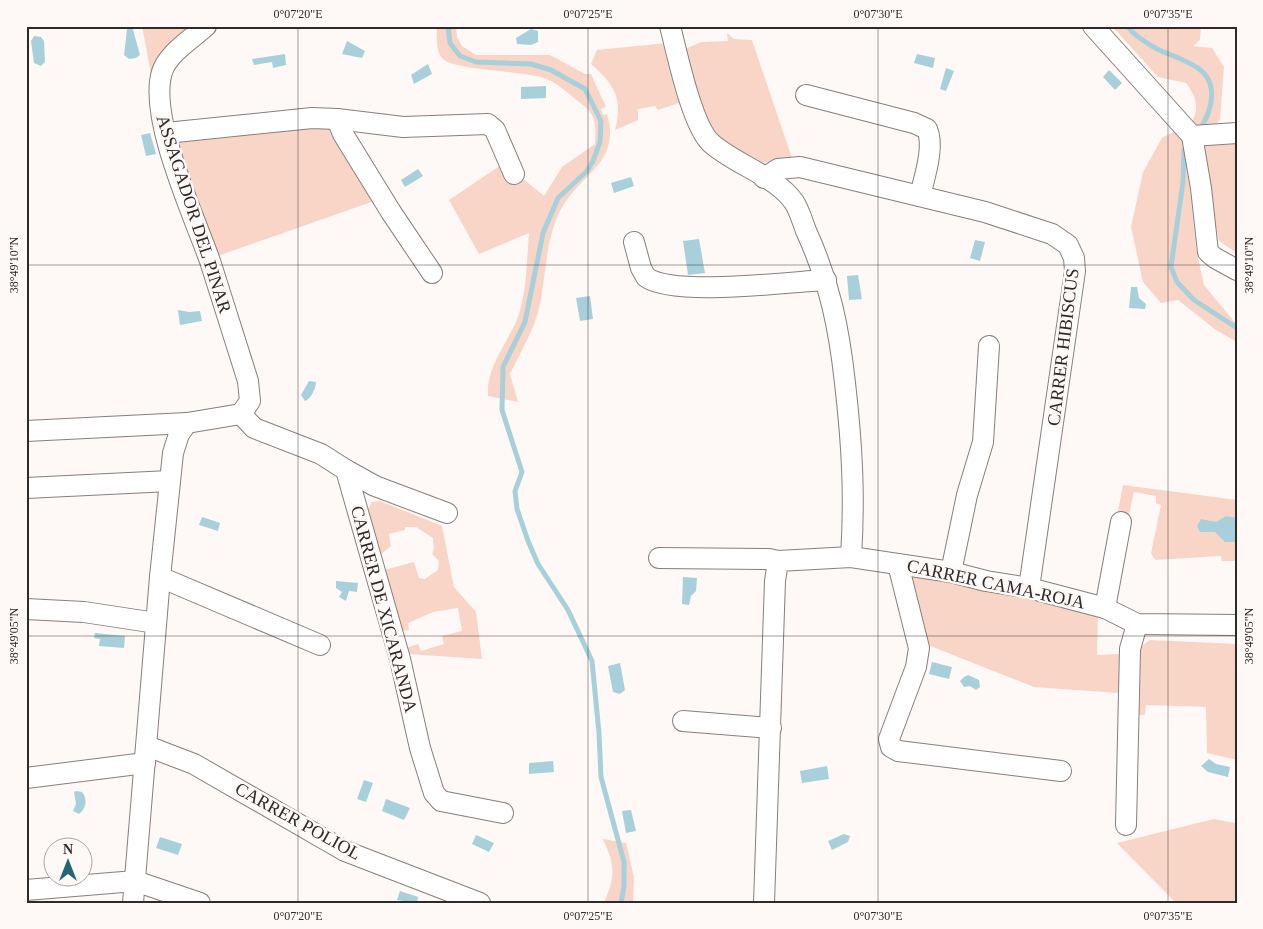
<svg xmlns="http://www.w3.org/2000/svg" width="1263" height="929" font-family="'Times New Roman',serif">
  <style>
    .green { fill: #f9d5c8 }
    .water { fill: #a8d0db }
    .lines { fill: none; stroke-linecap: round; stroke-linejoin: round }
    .stream { stroke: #a8d0db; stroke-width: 5 }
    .minor-casing { stroke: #887f7b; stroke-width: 22 }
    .minor { stroke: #fff; stroke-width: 20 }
    .ticks { fill: none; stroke: #2e2a29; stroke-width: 1; stroke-opacity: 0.45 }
    .labels { text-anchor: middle; stroke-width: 5; stroke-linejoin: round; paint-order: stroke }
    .street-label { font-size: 18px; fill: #2e2a29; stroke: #fef8f6 }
    .neatline { fill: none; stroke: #2e2a29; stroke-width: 2 }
    .ticks-label { font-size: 12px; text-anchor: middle; fill: #2e2a29 }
  </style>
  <rect width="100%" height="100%" fill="#fef8f6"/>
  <!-- green -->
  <g class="green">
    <path d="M142,26H184L190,32L159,62L151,74Z"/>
    <path d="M437,26H456L457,37L462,46L476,55H550L585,74H591L606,107L601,109L603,115L607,114C622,163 579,174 560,211C546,239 546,273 540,304C535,329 521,351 510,374L518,402L488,396C486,363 512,340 520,310C527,286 527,258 529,233L479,254L449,200L504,163L544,196L562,167L595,144C597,117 594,113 573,97C564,90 554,81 544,78C523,71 454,70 443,59C435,51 437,36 437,26Z"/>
    <path d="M1112,26H1201L1200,40L1193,46L1212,48L1224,67L1220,119L1205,142L1237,141V253L1219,241L1204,168L1188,169L1196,248L1204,285L1237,325V342L1216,330L1178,300L1161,303L1143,282L1131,227L1143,172L1162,138L1191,123C1200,109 1196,96 1186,83L1158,77Z"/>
    <path d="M727,33L734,39L752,40L793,161L754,163L711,134L683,50L701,42L728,41Z"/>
    <path d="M667,43L685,101L658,110L655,106L638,109V120L615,130C623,99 615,85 591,64L597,50Z"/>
    <path d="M282,126L329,127L377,200L215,257L178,142Z"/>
    <path d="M1123,485L1237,500V561H1222L1221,556L1155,560L1151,553L1161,505L1156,503V496L1134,492L1128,518L1117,516Z"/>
    <path d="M380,501L442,526L454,587L476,612L482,659L408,654L406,648L418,644L421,651L444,644L442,636L462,631L458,608L433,612L408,623L409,630L401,631L384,570L414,562L419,578L425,579L438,570L439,561L432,554L434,549L433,538L416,527H405V530L389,534L391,546L380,555L368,509L372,502Z"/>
    <path d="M911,571L1098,615L1097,655L1121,654L1118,693L1034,687L928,645Z"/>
    <path d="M1150,640L1237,644V760L1207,753L1206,707L1146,705L1145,715H1135L1139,648Z"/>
    <path d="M1237,818V903H1176L1117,843L1214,819L1235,823Z"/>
    <path d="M603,839L626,843L634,877L633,903H604C616,875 615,866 603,839Z"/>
  </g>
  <!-- water -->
  <g class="water">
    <path d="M132,26L140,55L136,58L129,59L124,55L127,29Z"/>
    <path d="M531,29L538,31V42L531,45L517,44L516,38Z"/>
    <path d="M34,36L41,37L44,41L45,62L41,66L34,63L31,41Z"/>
    <path d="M347,41L365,51L362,58L342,54Z"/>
    <path d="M285,54L286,65L273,68L272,62L254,65L252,59Z"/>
    <path d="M917,54L935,58L933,68L914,63Z"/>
    <path d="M428,64L432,74L414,84L411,75Z"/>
    <path d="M946,68L954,71L946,91L940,89Z"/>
    <path d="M1109,70L1122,83L1115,90L1103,77Z"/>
    <path d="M546,86V98L521,99V87Z"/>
    <path d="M150,133L156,154L146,156L141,135Z"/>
    <path d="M418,169L423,176L405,187L401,180Z"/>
    <path d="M631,177L634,186L614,193L611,183Z"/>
    <path d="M699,239L705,273L688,275L683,241Z"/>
    <path d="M975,240L985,242L980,261L970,258Z"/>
    <path d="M858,275L862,299L849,300L847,276Z"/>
    <path d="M1131,287H1137L1139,298L1146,304L1145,309L1129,308Z"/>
    <path d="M590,296L593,319L580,321L576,298Z"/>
    <path d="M178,310L189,312L200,311L202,321L180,325Z"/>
    <path d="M309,381L316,382C316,388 311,399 305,401L301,395Z"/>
    <path d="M1226,516L1237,518L1235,542H1225L1215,532H1200L1197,526L1201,519L1216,522Z"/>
    <path d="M202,517L220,523L218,531L199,525Z"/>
    <path d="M683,577L697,578L696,591L691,596L689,605L682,604Z"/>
    <path d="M336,581L358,583L357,592L349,591L346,601L339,597L342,592L336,588Z"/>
    <path d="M95,633L125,636L124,648L99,646L100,639L94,638Z"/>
    <path d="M932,662L952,667L949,679L929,674Z"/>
    <path d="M620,663L625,690L620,694L613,692L608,666Z"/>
    <path d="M968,675L979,680L980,687L976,690L970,686L964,687L960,681L964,677Z"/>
    <path d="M1209,759L1216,764L1230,767L1228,777L1208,772L1201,766Z"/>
    <path d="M553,761L554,772L529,774V763Z"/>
    <path d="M827,766L829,779L802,783L800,771Z"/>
    <path d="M364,780L373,783L366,802L357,799Z"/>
    <path d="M76,791L82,792C88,799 86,809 79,814L73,811L76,804L74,792Z"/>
    <path d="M386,799L410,808L404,820L382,811Z"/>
    <path d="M631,810L636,831L626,833L622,811Z"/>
    <path d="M844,834L850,836L848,842L832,850L828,841Z"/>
    <path d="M476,835L494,843L489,852L472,844Z"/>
    <path d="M160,837L182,844L178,855L156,848Z"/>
    <path d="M400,891L418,897L417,903L397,900Z"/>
  </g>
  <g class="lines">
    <!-- stream -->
    <g class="stream">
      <path d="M448,26L450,43L460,56L476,62L531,64L551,70L585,89L601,121L600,142L593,161L587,171L558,198L543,233L525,322L503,367L502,410L522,472L515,491L517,509L528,541L538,564L568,610L592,661L599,733L601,777L624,862V886L621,903"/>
      <path d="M1127,26C1135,36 1146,43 1157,49C1182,61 1217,66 1211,102C1209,113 1206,121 1199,130"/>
      <path d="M1184,150L1183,182L1171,267L1177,282L1194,300L1237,328"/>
    </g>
    <!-- minor casing -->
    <g class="minor-casing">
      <g id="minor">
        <path d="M206,26C192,39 168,53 162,72C148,117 194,216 210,261C223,301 235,341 248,381L250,401L241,414"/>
        <path d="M670,26C677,53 692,126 711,143C734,164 776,176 794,202C800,211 803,224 807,233C830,284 839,328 845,383C852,444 855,495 851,557"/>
        <path d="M1093,26L1192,136L1201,188L1208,252L1215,258L1237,270"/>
        <path d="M806,95L914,123L927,129C935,147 924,178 920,196"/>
        <path d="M337,119L403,127L488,124L495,130L514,174"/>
        <path d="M166,133L312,118L337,119L343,134L391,212L432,273"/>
        <path d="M1192,136L1237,133"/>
        <path d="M764,178L778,169L800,167L985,212L1052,234L1068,245L1074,258L1075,271L1029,588"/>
        <path d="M634,242L641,268L646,277C673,297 789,282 826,280"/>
        <path d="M241,414L254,428L321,454L346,470L400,659L420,748L434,793L441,801L503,813"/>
        <path d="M26,431L187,423"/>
        <path d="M346,470L375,486L447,513"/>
        <path d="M26,488L170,481"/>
        <path d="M659,558L769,559L778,561"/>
        <path d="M898,564L919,648L916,667L889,739L891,747L898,751L1061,771"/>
        <path d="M951,572L967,495L983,442L989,346"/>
        <path d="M160,577L320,645"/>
        <path d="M1105,608L1121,522"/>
        <path d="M26,609L84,612L156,623"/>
        <path d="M683,721L771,728"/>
        <path d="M147,746L194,764L345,851L480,903"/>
        <path d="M26,778L145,763"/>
        <path d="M1126,825L1130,649L1137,624"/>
        <path d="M26,890L135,881L200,903"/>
        <path d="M133,903L160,577L173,453L179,434L187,423L241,414"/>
        <path d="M764,903L775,581L778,561L851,557L951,572L986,581L1029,588L1105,608L1137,624L1237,625"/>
      </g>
    </g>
    <!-- minor -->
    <use href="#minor" class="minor"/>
  </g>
  <!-- ticks -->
  <path class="ticks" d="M298,26V903M588,26V903M878,26V903M1168,26V903M26,265H1237M26,636H1237"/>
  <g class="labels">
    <!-- street labels -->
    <g class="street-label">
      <text transform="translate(194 214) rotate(72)" y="6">ASSAGADOR DEL PINAR</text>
      <text transform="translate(1063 347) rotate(-83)" y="6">CARRER HIBISCUS</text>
      <text transform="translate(996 584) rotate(12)" y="6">CARRER CAMA-ROJA</text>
      <text transform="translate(384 609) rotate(75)" y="6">CARRER DE XICARANDA</text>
      <text transform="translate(298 821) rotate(29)" y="6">CARRER POLIOL</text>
    </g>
  </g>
  <!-- border -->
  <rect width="1263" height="929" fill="none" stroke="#fef8f6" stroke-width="55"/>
  <!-- north arrow -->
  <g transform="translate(68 862)"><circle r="24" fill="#fef8f6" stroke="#aba6a4"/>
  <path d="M0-4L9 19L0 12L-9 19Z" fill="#206676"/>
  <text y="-8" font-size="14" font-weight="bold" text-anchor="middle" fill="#2e2a29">N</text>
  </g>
  <rect x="28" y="28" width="1208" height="874" class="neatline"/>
  <g class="ticks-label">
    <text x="298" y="18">0°07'20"E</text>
    <text x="588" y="18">0°07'25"E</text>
    <text x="878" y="18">0°07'30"E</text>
    <text x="1168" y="18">0°07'35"E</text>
    <text transform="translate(14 265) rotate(-90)" y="4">38°49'10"N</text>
    <text transform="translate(1249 265) rotate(-90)" y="4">38°49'10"N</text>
    <text transform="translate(14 636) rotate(-90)" y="4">38°49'05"N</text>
    <text transform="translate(1249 636) rotate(-90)" y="4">38°49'05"N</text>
    <text x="298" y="920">0°07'20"E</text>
    <text x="588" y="920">0°07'25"E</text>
    <text x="878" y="920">0°07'30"E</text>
    <text x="1168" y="920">0°07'35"E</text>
  </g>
</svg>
